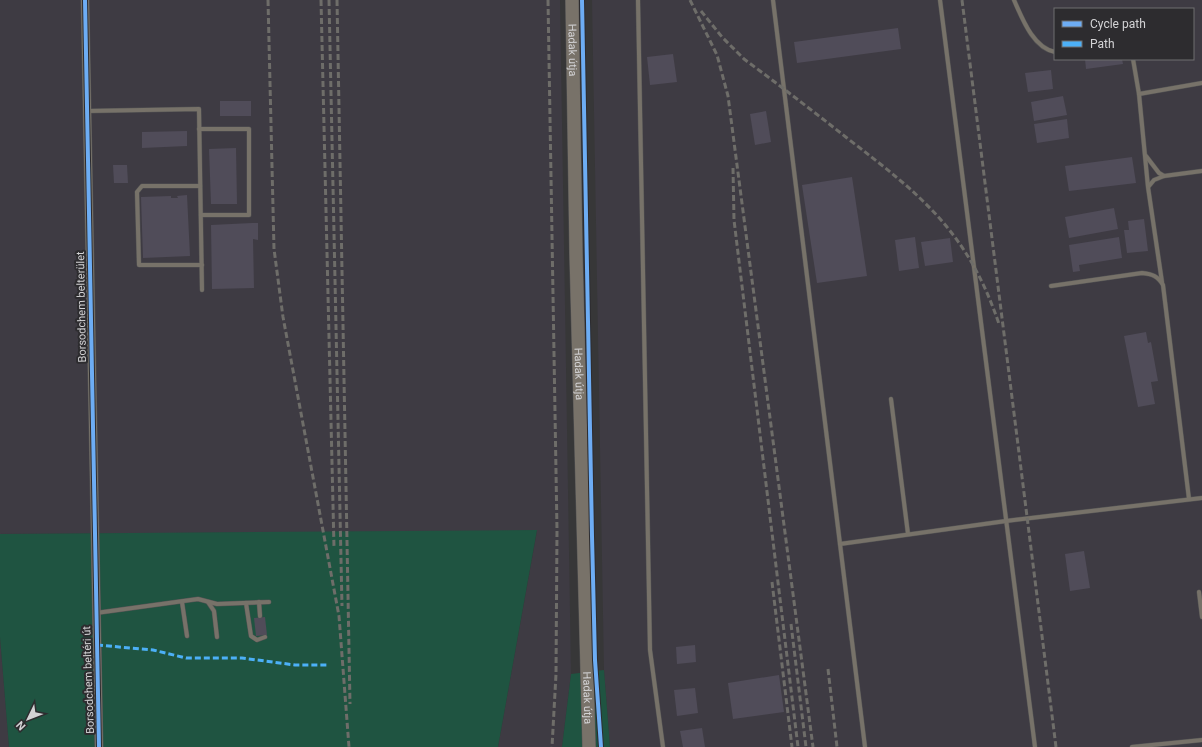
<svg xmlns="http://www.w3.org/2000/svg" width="1202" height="747" font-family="Roboto,sans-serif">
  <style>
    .built { fill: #3e3b43; fill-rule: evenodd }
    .green { fill: #1f5441 }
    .building { fill: #504c59 }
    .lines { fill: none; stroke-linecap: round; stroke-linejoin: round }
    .service-casing { stroke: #535354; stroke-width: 5 }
    .minor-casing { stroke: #535354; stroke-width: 9 }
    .primary-casing { stroke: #535354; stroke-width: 14 }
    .service { stroke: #777269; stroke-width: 4 }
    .minor { stroke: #777269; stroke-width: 8 }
    .primary { stroke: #787269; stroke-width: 13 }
    .rail { stroke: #6e6d69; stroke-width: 3; stroke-dasharray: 6 3; stroke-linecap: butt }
    .quiet { stroke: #4cb0f7; stroke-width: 3; stroke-dasharray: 6 3; stroke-linecap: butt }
    .cycleway-casing { stroke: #2d2c2f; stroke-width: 6 }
    .cycleway { stroke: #6dadf4; stroke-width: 4 }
    .labels { text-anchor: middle; stroke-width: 4; stroke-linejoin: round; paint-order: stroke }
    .street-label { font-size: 11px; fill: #d3d3d5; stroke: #2d2c2f }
  </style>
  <rect width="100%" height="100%" fill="#373738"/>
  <!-- built -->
  <g class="built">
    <path d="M0,0H560L571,674L562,747H498L537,531L0,534Z"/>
    <path d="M592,0H1202V747H610L604,670ZM1055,9H1193V59H1055Z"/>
    <path d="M0,637L9,747H0Z"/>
  </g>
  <!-- green -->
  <g class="green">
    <path d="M537,530L498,747H9L0,637V534Z"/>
    <path d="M604,670L610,747H562L571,674Z"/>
  </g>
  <!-- building -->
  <g class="building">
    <path d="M898,28L901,49L797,63L794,42Z"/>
    <path d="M673,54L677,82L650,85L647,57Z"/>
    <path d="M1085,59H1122L1123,64L1086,69Z"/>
    <path d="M1051,70L1053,89L1028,92L1025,73Z"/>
    <path d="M1063,96L1067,115L1034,121L1031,102Z"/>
    <rect x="220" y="101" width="31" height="15"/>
    <path d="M766,111L771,142L755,145L750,114Z"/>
    <path d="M1067,119L1069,138L1037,143L1034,124Z"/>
    <path d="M187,131V146L142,148V132Z"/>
    <path d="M236,148L237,204H211L209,149Z"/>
    <path d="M1132,157L1136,183L1069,191L1065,166Z"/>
    <path d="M113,165H127L128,183H114Z"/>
    <path d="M852,177L867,276L817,283L802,185Z"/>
    <path d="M187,195L190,256L143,258L141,197L171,196V198H178L177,196Z"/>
    <path d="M1114,208L1118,229L1069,238L1065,217Z"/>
    <path d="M1144,219L1148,251L1127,253L1124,230H1129L1128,221Z"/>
    <path d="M252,223H258V240L253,239L254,288L212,289L211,225Z"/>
    <path d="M915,237L919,268L899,271L895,240Z"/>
    <path d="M1119,237L1122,258L1079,265L1080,271L1073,272L1069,245Z"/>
    <path d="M950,238L953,262L925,266L921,242Z"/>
    <path d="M1146,332L1148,343L1151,342L1158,381L1151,382L1155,404L1138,407L1124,336Z"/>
    <path d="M1084,551L1090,588L1070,591L1065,554Z"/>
    <path d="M265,617L267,635L256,636L254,618Z"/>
    <path d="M695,645L696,662L677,664L676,647Z"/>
    <path d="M779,675L784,712L733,719L728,683Z"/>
    <path d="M695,688L698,713L677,716L674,690Z"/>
    <path d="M702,728L705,747H683L680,731Z"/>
  </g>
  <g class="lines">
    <!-- service casing -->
    <g class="service-casing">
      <g id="service">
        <path d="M638,0L650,650L663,747"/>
        <path d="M773,0L865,747"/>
        <path d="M940,0L1035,747"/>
        <path d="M1014,0C1022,18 1033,48 1055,52"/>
        <path d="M1133,59L1139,94L1148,187L1162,282"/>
        <path d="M1139,94L1202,83"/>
        <path d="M87,111L199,109L202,290"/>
        <path d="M199,129H249V215H201"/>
        <path d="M1146,156L1159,173L1164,176L1202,171"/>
        <path d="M200,186H142L137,192L139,265H202"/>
        <path d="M1149,186L1154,180L1164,176"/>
        <path d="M1051,286L1142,273C1152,274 1158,276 1163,285L1189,499"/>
        <path d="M891,399L908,534"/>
        <path d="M840,544L1006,521L1202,498"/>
        <path d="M1199,592L1202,617"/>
        <path d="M182,602L187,636"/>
        <path d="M208,602L214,611L217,637"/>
        <path d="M259,602L260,616"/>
        <path d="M246,603L251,636L257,640L265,637"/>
        <path d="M96,613L198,599L217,604L269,602"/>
        <path d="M1132,747L1202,740"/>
      </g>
    </g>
    <!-- minor casing -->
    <g class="minor-casing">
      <path id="minor" d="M85,0L99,747"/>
    </g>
    <!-- primary casing -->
    <g class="primary-casing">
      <g id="primary">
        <path id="s1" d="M572,0L576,254L589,747"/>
      </g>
    </g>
    <!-- service -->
    <use href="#service" class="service"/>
    <!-- minor -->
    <use href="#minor" class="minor"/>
    <!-- primary -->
    <use href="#primary" class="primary"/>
    <!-- rail -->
    <g class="rail">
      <path d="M268,0L274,249L283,317L339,616L349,747"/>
      <path d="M321,0L334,547"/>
      <path d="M329,0L342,606"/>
      <path d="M337,0L350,704"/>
      <path d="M548,0L557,530L556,674L552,747"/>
      <path d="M690,0L717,55L728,96L813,747"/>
      <path d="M962,0L1056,747"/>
      <path d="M701,11L722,37L744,59C779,85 813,111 847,138C921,195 968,232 999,324"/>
      <path d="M733,168L734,220L798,747"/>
      <path d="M772,582L792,747"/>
      <path d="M791,624L806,747"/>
      <path d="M828,669L837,747"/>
    </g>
    <!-- quiet -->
    <path class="quiet" d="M97,645L153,650L186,658H242L295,665H327"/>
    <!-- cycleway casing -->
    <g class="cycleway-casing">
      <g id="cycleway">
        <path d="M85,0L99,747"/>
        <path d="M582,0L592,536L595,660L601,747"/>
      </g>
    </g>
    <!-- cycleway -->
    <use href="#cycleway" class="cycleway"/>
  </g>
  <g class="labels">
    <!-- street labels -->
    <g class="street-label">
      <text dy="4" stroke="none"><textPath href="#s1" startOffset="50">Hadak útja</textPath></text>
      <text transform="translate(81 307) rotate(-91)" y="4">Borsodchem belterület</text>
      <text dy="4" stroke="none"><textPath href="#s1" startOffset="374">Hadak útja</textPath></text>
      <text transform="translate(88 680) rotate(-92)" y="4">Borsodchem beltéri út</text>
      <text dy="4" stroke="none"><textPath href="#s1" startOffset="698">Hadak útja</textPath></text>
    </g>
  </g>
  <!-- legend -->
  <rect x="1054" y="8" width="140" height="52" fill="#2d2c2f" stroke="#6f6f71"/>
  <rect x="1062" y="21" width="20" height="6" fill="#6dadf4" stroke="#6f6f71"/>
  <text x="1090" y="28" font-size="12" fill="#d3d3d5">Cycle path</text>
  <rect x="1062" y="41" width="20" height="6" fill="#4cb0f7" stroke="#6f6f71"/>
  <text x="1090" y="48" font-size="12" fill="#d3d3d5">Path</text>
  <!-- north arrow -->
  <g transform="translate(28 719) rotate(227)" stroke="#2d2c2f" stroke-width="3" paint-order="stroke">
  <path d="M0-3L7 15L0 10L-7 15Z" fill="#d3d3d5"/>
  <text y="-6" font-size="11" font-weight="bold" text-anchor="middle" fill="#d3d3d5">N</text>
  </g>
</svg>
